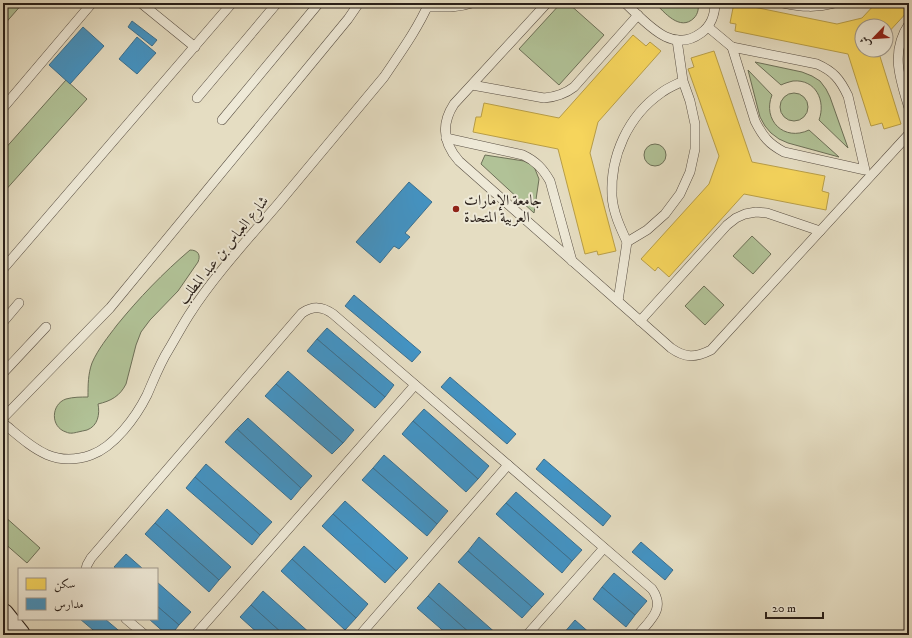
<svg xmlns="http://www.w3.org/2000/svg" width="912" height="638" font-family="'IM FELL DW Pica',Amiri,serif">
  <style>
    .green { fill: #b1c297; stroke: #6d7058 }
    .homes { fill: #f6d55c; stroke: #b89e48 }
    .schools { fill: #4393c3; stroke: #3b7090 }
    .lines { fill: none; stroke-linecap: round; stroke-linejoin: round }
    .lane-casing { stroke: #584e43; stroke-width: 10 }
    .secondary-casing { stroke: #291f19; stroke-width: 24 }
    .lane { stroke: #eee9d7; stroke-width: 9 }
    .secondary { stroke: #eee9d7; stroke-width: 22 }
    .poi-dot { fill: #8f2418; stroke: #eee9d7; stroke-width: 1.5 }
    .labels { text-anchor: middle; stroke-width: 4; stroke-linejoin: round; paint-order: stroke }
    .poi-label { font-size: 15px; fill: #291f19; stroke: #eee9d7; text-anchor: start }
    .street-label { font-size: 15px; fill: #291f19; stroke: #eee9d7 }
  </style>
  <rect width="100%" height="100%" fill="#e5ddc2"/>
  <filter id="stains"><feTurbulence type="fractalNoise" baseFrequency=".005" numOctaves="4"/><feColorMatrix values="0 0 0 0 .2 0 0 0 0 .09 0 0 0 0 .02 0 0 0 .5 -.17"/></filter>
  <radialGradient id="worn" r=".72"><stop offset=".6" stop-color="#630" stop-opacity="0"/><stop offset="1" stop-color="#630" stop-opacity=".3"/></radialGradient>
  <!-- green -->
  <g class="green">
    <path d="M3,3H23L3,26Z"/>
    <path d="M561,3H568L604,35L559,85L519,49Z"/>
    <path d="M655,3H698C699,8 698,14 694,18C680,32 664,12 655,3Z"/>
    <path d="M755,62L802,72L812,76L820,81L826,89L830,97L848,148L819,120C826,101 816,79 793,81C789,82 785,83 781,85Z"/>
    <path d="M748,70L772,95C762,120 784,142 809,130L839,157L788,143L779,139L771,133L765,126L760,117Z"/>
    <path d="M66,80L87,99L3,193V151Z"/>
    <circle cx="794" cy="107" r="14"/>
    <circle cx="655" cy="155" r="11"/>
    <path d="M485,155L524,161L530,164L535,169L539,179L534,213L481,164Z"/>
    <path d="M752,236L771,254L753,274L733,256Z"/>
    <path d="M190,250C198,250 201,255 198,262L178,291L150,320L141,332L136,345L126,384C120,396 111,401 98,404C100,414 98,426 87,430C84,431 81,431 78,432C74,433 70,434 66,432C50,427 51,404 66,399C73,397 81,397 88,397C88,385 88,374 92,363C98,349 108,337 117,325C139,298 163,273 190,250Z"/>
    <path d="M704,286L724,305L705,325L685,306Z"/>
    <path d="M3,515L40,548L27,563L3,542Z"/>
  </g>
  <!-- homes -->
  <g class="homes">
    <path d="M734,3L837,24L862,18L876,3H909V10L886,35V26H862V50H878L901,124L884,129L882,123L871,126L848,54L735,31L736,24L730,23Z"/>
    <path d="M633,35L646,46L650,42L661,51L598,122L590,153L616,251L598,255L597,251L585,254L558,149L473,132L476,117H481L484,103L559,118Z"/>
    <path d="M714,51L752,162L825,176L822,191L829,193L826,210L744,194L669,277L658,267L655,271L641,259L709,184L719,156L688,69L694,67L691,58Z"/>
  </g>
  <!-- schools -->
  <g class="schools">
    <path d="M132,21L157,40L152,46L128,27Z"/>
    <path d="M83,27L104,46L70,84L49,65Z"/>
    <path d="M137,37L156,53L137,74L119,59Z"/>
    <path d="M409,182L432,202L405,233L410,237L399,249L394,246L380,263L356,242Z"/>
    <path d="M354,295L421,352L412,362L345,306Z"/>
    <path d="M327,328L394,385L385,397L317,339Z"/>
    <path d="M317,339L385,397L375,408L307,351Z"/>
    <path d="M288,371L354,430L343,443L276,384Z"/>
    <path d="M450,377L516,434L507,444L441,387Z"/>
    <path d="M276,384L343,443L332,454L265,396Z"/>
    <path d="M424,409L489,466L478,479L413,421Z"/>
    <path d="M248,418L312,476L301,488L237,429Z"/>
    <path d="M413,421L478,479L466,492L402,434Z"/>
    <path d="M237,429L301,488L291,500L225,442Z"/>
    <path d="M384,455L448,511L437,524L373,468Z"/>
    <path d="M544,459L611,516L603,526L536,469Z"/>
    <path d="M206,464L272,522L260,535L195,477Z"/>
    <path d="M373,468L437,524L427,536L362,480Z"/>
    <path d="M195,477L260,535L252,545L186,488Z"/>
    <path d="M516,492L582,550L572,561L506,503Z"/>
    <path d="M345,501L408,558L396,571L333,514Z"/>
    <path d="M506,503L572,561L562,573L496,514Z"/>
    <path d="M167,509L231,567L219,580L155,523Z"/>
    <path d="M333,514L396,571L385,583L322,526Z"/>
    <path d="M155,523L219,580L209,592L145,534Z"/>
    <path d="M479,537L544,594L532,607L468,551Z"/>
    <path d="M641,542L673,570L665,580L632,552Z"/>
    <path d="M304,546L368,604L356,618L292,559Z"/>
    <path d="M468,551L532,607L522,618L458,562Z"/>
    <path d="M126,554L143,569H117L114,567Z"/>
    <path d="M292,559L356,618L345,630L281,571Z"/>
    <path d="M614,573L647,601L635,615L602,587Z"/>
    <path d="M157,582L191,612L179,625L157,606Z"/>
    <path d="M439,583L498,635H472L428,596Z"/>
    <path d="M602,587L635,615L626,627L593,599Z"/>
    <path d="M263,591L312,635H284L251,605Z"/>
    <path d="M428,596L472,635H448L417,608Z"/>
    <path d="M251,605L284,635H260L240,617Z"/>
    <path d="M157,606L179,625L171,635H167L149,619H157Z"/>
    <path d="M80,619H105L124,635H99Z"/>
    <path d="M575,620L592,635H565L563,634Z"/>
  </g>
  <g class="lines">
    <!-- lane casing -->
    <g class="lane-casing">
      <g id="lane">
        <path d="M141,3L195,47"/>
        <path d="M547,3L454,104C441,124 443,143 459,161L671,348C685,358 695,358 711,350L909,134"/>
        <path d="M625,3C646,22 671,55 701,33C711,26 715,14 715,3"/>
        <path d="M783,3C802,7 816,8 835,3"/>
        <path d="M427,7C443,7 457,8 472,3"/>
        <path d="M909,24C890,52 900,79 909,108"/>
        <path d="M708,27L732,47"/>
        <path d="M677,40L683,81L690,101L695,124V149L690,172L680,194L665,214L647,230L627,242C620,227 613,212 612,196C610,156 628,116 661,93C667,88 675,85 683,81"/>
        <path d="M732,47L817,64C833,71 840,79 848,96L865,170L784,152C769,144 763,137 755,121Z"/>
        <path d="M472,85L544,98C556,97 565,94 574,87L638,15"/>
        <path d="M197,98L277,3"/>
        <path d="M3,108L92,3"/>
        <path d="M222,120L319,3"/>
        <path d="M446,138L523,155C536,161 543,169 550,181L572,261"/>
        <path d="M3,269L232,3"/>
        <path d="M618,301L627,242"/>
        <path d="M640,321L727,225L736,218L745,214L756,212L767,213L820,231"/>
        <path d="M3,322L19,303"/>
        <path d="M3,373L46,327"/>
        <path d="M3,418L110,308L348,19L359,3"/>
        <path d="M3,423C30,445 52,469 91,455C114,447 136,417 147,395C154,379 160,363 169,349C176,337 182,326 189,315C214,276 248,239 278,204C313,162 349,119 384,77C400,53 417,30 429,3"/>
        <path d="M86,569L87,565L91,558L302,313C313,306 322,306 333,314L652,589C666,609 650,620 638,635"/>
        <path d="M126,619L145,635"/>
        <path d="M195,635L415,385"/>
        <path d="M360,635L508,465"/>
        <path d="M527,635L604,548"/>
      </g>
    </g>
    <!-- secondary casing -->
    <g class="secondary-casing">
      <path id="secondary" d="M3,615L19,635"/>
    </g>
    <!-- lane -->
    <use href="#lane" class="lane"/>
    <!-- secondary -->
    <use href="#secondary" class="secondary"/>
  </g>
  <!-- markers -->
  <circle class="poi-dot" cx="456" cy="209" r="4"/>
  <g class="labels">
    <!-- poi labels -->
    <g class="poi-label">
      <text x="464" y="205">جامعة الإمارات<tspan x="464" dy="17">العربية المتحدة</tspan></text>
    </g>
    <!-- street labels -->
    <g class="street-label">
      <text transform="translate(223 250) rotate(-51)" y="5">شارع العباس بن عبد المطلب</text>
    </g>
  </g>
  <!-- margin -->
  <rect width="912" height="638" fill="none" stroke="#e5ddc2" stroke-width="16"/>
  <rect x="4" y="4" width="904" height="630" fill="none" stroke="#291f19" stroke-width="2"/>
  <rect x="8" y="8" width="896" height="622" fill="none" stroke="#291f19"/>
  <!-- legend -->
  <rect x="18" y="568" width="140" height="52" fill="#eee9d7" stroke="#9f988b"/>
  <rect x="26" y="578" width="20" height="12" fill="#f6d55c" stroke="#9f988b"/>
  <text x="54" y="588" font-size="12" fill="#291f19">سكن</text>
  <rect x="26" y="598" width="20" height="12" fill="#4393c3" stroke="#9f988b"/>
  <text x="54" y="608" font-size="12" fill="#291f19">مدارس</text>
  <!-- north arrow -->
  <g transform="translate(874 38) rotate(245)"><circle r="19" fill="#eee9d7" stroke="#9f988b"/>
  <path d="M0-3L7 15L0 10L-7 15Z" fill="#8f2418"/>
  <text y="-6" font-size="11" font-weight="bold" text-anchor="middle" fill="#291f19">ش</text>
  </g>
  <!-- scale -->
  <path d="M766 612v6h57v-6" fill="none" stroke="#291f19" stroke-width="2"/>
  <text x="772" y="612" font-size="12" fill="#291f19" stroke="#eee9d7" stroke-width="3" paint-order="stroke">20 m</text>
  <rect width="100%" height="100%" filter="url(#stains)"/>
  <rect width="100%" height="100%" fill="url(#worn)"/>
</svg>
